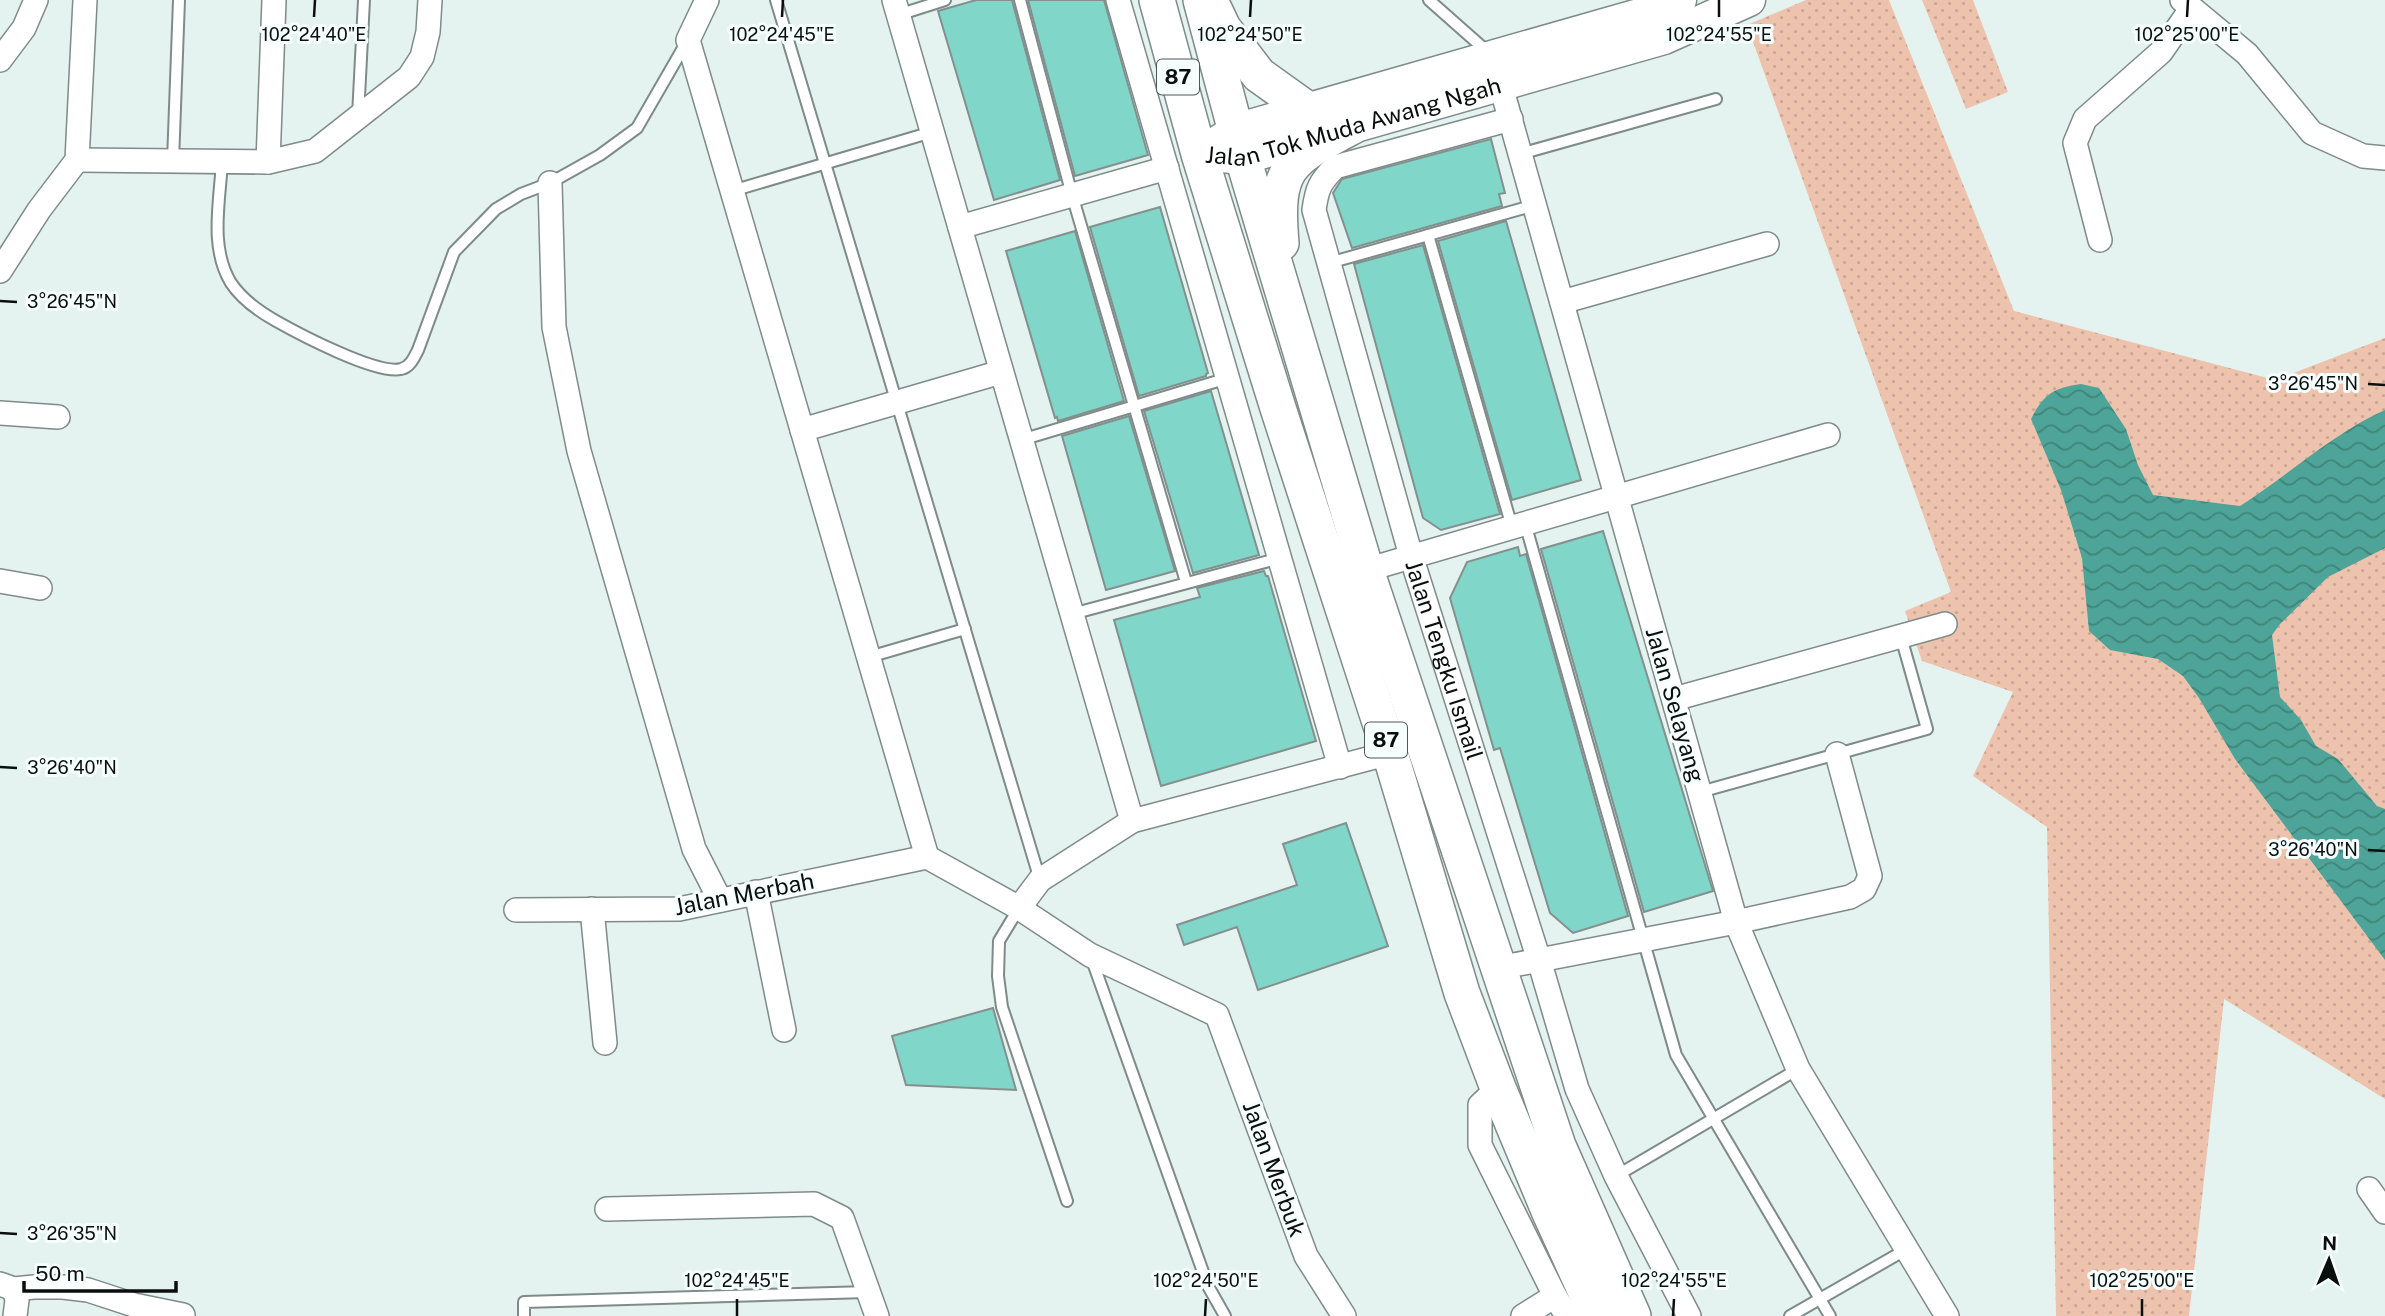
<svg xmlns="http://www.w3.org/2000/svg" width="2385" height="1316" font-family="'Public Sans',sans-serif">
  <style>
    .grass { fill: url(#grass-dots) }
    .water { fill: url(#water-waves) }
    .building { fill: #80d6c9; stroke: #84908e; stroke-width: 2 }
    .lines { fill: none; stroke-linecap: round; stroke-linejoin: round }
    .lane-casing { stroke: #7e8b89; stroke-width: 14 }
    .street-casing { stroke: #7e8b89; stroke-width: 26 }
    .secondary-casing { stroke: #7e8b89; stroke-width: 35 }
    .primary-casing { stroke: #7e8b89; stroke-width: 38 }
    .lane { stroke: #fff; stroke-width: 10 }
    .street { stroke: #fff; stroke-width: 23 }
    .secondary { stroke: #fff; stroke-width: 32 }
    .primary { stroke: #fff; stroke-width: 35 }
    .ticks { fill: none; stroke: #0a0f0e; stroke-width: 2.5 }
    .labels { text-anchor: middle; stroke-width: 6; stroke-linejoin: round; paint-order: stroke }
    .shield { fill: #f6fefd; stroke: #515756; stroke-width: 2 }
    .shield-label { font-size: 21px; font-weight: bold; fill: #0a0f0e }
    .street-label { font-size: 23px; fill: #0a0f0e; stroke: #f6fefd }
    .ticks-label { font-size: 18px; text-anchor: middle; fill: #0a0f0e; stroke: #f6fefd; stroke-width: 6; stroke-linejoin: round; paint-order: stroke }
  </style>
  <defs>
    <pattern id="grass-dots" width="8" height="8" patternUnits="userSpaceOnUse" patternTransform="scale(1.75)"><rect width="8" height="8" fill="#eec3ae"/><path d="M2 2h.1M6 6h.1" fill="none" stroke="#cba694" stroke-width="1.8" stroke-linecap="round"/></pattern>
    <pattern id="water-waves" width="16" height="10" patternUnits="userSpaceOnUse" patternTransform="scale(1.75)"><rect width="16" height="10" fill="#4ea498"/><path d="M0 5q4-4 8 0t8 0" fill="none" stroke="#3f847a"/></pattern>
  </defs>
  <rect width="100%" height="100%" fill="#e5f3f0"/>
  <!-- grass -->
  <g class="grass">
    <path d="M1806,0H1889L2014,311L2275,380L2385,338V1099L2224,999L2189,1316H2056L2047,827L1973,776L2013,692L1922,661L1905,611L1951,592L1747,25Z"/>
    <path d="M1922,0H1973L2008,92L1966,109Z"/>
  </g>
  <!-- water -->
  <path class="water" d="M2081,384L2099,388L2126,429L2138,465L2153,495L2240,506C2287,476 2335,432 2385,410V548L2328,577L2280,624L2272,635L2280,697L2301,720L2316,746L2338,759L2377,806L2385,809V960L2235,759L2199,698L2183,676L2158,659L2110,650L2089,631L2082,558L2061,490L2031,419C2044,394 2053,388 2081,384Z"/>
  <!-- building -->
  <g class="building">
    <path d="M976,0H1012L1060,180L994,200L938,11Z"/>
    <path d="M1028,0H1104L1148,155L1075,176Z"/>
    <path d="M1491,139L1505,193L1499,194L1502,206L1352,248L1333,193L1342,179Z"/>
    <path d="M1160,207L1208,373L1206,374V376L1139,396L1090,227Z"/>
    <path d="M1506,221L1581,480L1512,500L1438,241Z"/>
    <path d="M1075,231L1124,401L1058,421L1057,417L1055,418L1006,251Z"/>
    <path d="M1423,245L1500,514L1441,530L1423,518L1354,264Z"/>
    <path d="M1211,391L1259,555L1193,573L1144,411Z"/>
    <path d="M1129,416L1175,571L1106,590L1062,436Z"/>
    <path d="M1603,531L1713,891L1644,912L1541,549Z"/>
    <path d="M1518,547L1520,556L1526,554L1628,916L1573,933L1550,913L1500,748L1494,750L1450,598L1467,562Z"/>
    <path d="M1264,571L1266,576H1268L1316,741L1161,786L1114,620L1200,597L1197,588Z"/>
    <path d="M1346,823L1388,946L1258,990L1237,927L1184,945L1177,925L1297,885L1283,844Z"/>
    <path d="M993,1008L1016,1090L906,1085L892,1036Z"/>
  </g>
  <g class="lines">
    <!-- lane casing -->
    <g class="lane-casing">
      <g id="lane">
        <path d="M776,0L1040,880"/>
        <path d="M1020,0L1072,195L1186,582"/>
        <path d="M1429,0L1490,54"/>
        <path d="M898,15L945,0"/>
        <path d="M358,116L364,0"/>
        <path d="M1520,154L1716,99"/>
        <path d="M173,161L179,0"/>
        <path d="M222,161C220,201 209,247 231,283C241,298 260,312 276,321C299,334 377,375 401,369C410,367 414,358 418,350L454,252L496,209L521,194L550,183L600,155L637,128L686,43"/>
        <path d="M732,191L932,132"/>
        <path d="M1428,235L1512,527"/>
        <path d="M1329,263L1535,205"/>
        <path d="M1021,440L1228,378"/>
        <path d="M1525,523L1676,1055L1830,1316"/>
        <path d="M1072,614L1280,558"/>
        <path d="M869,657L965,629"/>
        <path d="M1700,792L1927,729L1901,637"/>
        <path d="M1019,908L999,941L998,976L1002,1007L1067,1201"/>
        <path d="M1091,957L1208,1286L1225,1316"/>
        <path d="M1616,1176L1798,1069"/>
        <path d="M524,1316V1302L868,1292"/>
        <path d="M1790,1316L1907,1249"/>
      </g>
    </g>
    <!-- street casing -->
    <g class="street-casing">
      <g id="street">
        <path d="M707,0L688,40L927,857L1019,908L1090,955L1217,1015L1306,1256L1344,1316"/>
        <path d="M894,0L1132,821"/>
        <path d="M1118,0L1340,767"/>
        <path d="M2182,0L2247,54L2312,133L2363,156L2385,158"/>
        <path d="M0,60L24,28L36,0"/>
        <path d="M1497,72L1736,922L1798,1069L1947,1316"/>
        <path id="s1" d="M1511,119L1335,167C1320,182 1317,188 1314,210L1411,556L1539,960L1577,1089L1616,1176L1689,1316"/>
        <path d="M77,160L268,162L315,151L409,77L422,57L428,32L430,0"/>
        <path d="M268,162L274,0"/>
        <path d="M550,183L554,327L579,451L694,849L720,900"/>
        <path d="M960,227L1167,168"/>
        <path d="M2100,240L2075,143L2085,119L2161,52L2191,9"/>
        <path d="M0,271L39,210L77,160L85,0"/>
        <path d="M1562,302L1767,244"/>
        <path d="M0,413L58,417"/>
        <path d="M802,430L1001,372"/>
        <path d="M1366,570L1828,435"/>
        <path d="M0,581L40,588"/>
        <path d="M1674,699L1945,624"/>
        <path d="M756,892L784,1030"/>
        <path d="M1019,908L1040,880L1132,821L1390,753"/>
        <path d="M592,909L605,1043"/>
        <path d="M516,910L679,909L927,857"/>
        <path d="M1498,968L1736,922L1850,897L1864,889L1870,876L1837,754"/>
        <path d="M1498,1088L1480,1105V1145L1555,1296L1567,1316"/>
        <path d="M2369,1189L2385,1212"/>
        <path d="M607,1209L814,1204L842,1218L877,1316"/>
        <path d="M0,1284L14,1289L34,1287H63L88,1290L134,1305L183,1315"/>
        <path d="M14,1289L17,1300L15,1316"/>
        <path d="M1523,1316L1555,1296"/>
      </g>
    </g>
    <!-- secondary casing -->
    <g class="secondary-casing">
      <g id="secondary">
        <path d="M1215,144L1236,130L1653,11L1680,0"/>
        <path id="s2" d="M1199,154L1243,158L1664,38L1749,0"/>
      </g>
    </g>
    <!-- primary casing -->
    <g class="primary-casing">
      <g id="primary">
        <path d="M1157,0L1199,154L1278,408L1390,753L1462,993L1498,1088L1550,1213L1597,1316"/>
        <path d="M1201,0L1243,158L1366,570L1558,1146L1633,1316"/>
        <path d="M1214,9L1223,28L1259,75L1308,110"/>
        <path d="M1281,243C1274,165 1290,160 1353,126"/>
      </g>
    </g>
    <!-- lane -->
    <use href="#lane" class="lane"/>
    <!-- street -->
    <use href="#street" class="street"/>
    <!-- secondary -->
    <use href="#secondary" class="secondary"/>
    <!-- primary -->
    <use href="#primary" class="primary"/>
  </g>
  <!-- ticks -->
  <path class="ticks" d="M314,17L315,0M782,17L783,0M1250,17L1251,0M1719,17V0M2187,17L2188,0M0,301L17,302M2368,384L2385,385M0,767L17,768M2368,850L2385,851M0,1233L17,1234M737,1316V1299M1205,1316L1206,1299M1673,1316L1674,1299M2142,1316V1299"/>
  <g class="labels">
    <!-- shield labels -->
    <g class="shield">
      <rect x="1157" y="59.5" width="42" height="35" rx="5"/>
      <rect x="1365" y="722.5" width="42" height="35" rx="5"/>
    </g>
    <g class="shield-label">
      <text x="1178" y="84">87</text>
      <text x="1386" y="747">87</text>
    </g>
    <!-- street labels -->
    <g class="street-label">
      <text dy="8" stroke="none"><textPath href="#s2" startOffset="159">Jalan Tok Muda Awang Ngah</textPath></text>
      <text dy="8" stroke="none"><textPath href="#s1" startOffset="700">Jalan Tengku Ismail</textPath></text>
      <text transform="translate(1675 705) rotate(74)" y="8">Jalan Selayang</text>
      <text transform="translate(744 894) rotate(-11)" y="8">Jalan Merbah</text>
      <text transform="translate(1274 1169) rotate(70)" y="8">Jalan Merbuk</text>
    </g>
  </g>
  <g class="ticks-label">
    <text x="314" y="41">102°24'40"E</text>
    <text x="782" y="41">102°24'45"E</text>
    <text x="1250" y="41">102°24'50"E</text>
    <text x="1719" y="41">102°24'55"E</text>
    <text x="2187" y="41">102°25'00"E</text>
    <text x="72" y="308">3°26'45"N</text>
    <text x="2313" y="390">3°26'45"N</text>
    <text x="72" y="774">3°26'40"N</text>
    <text x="2313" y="856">3°26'40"N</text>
    <text x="72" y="1240">3°26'35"N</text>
    <text x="737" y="1287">102°24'45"E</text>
    <text x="1206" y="1287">102°24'50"E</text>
    <text x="1674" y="1287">102°24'55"E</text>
    <text x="2142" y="1287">102°25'00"E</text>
  </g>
  <!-- north arrow -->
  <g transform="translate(2329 1260) rotate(2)" stroke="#f6fefd" stroke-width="5" paint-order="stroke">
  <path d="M0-5L12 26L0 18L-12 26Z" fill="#0a0f0e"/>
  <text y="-10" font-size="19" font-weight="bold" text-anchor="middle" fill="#0a0f0e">N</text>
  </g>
  <!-- scale -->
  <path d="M24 1281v10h152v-10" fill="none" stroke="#0a0f0e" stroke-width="3.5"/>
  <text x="35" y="1281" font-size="21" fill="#0a0f0e" stroke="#f6fefd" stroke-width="5" paint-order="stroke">50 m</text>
</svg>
